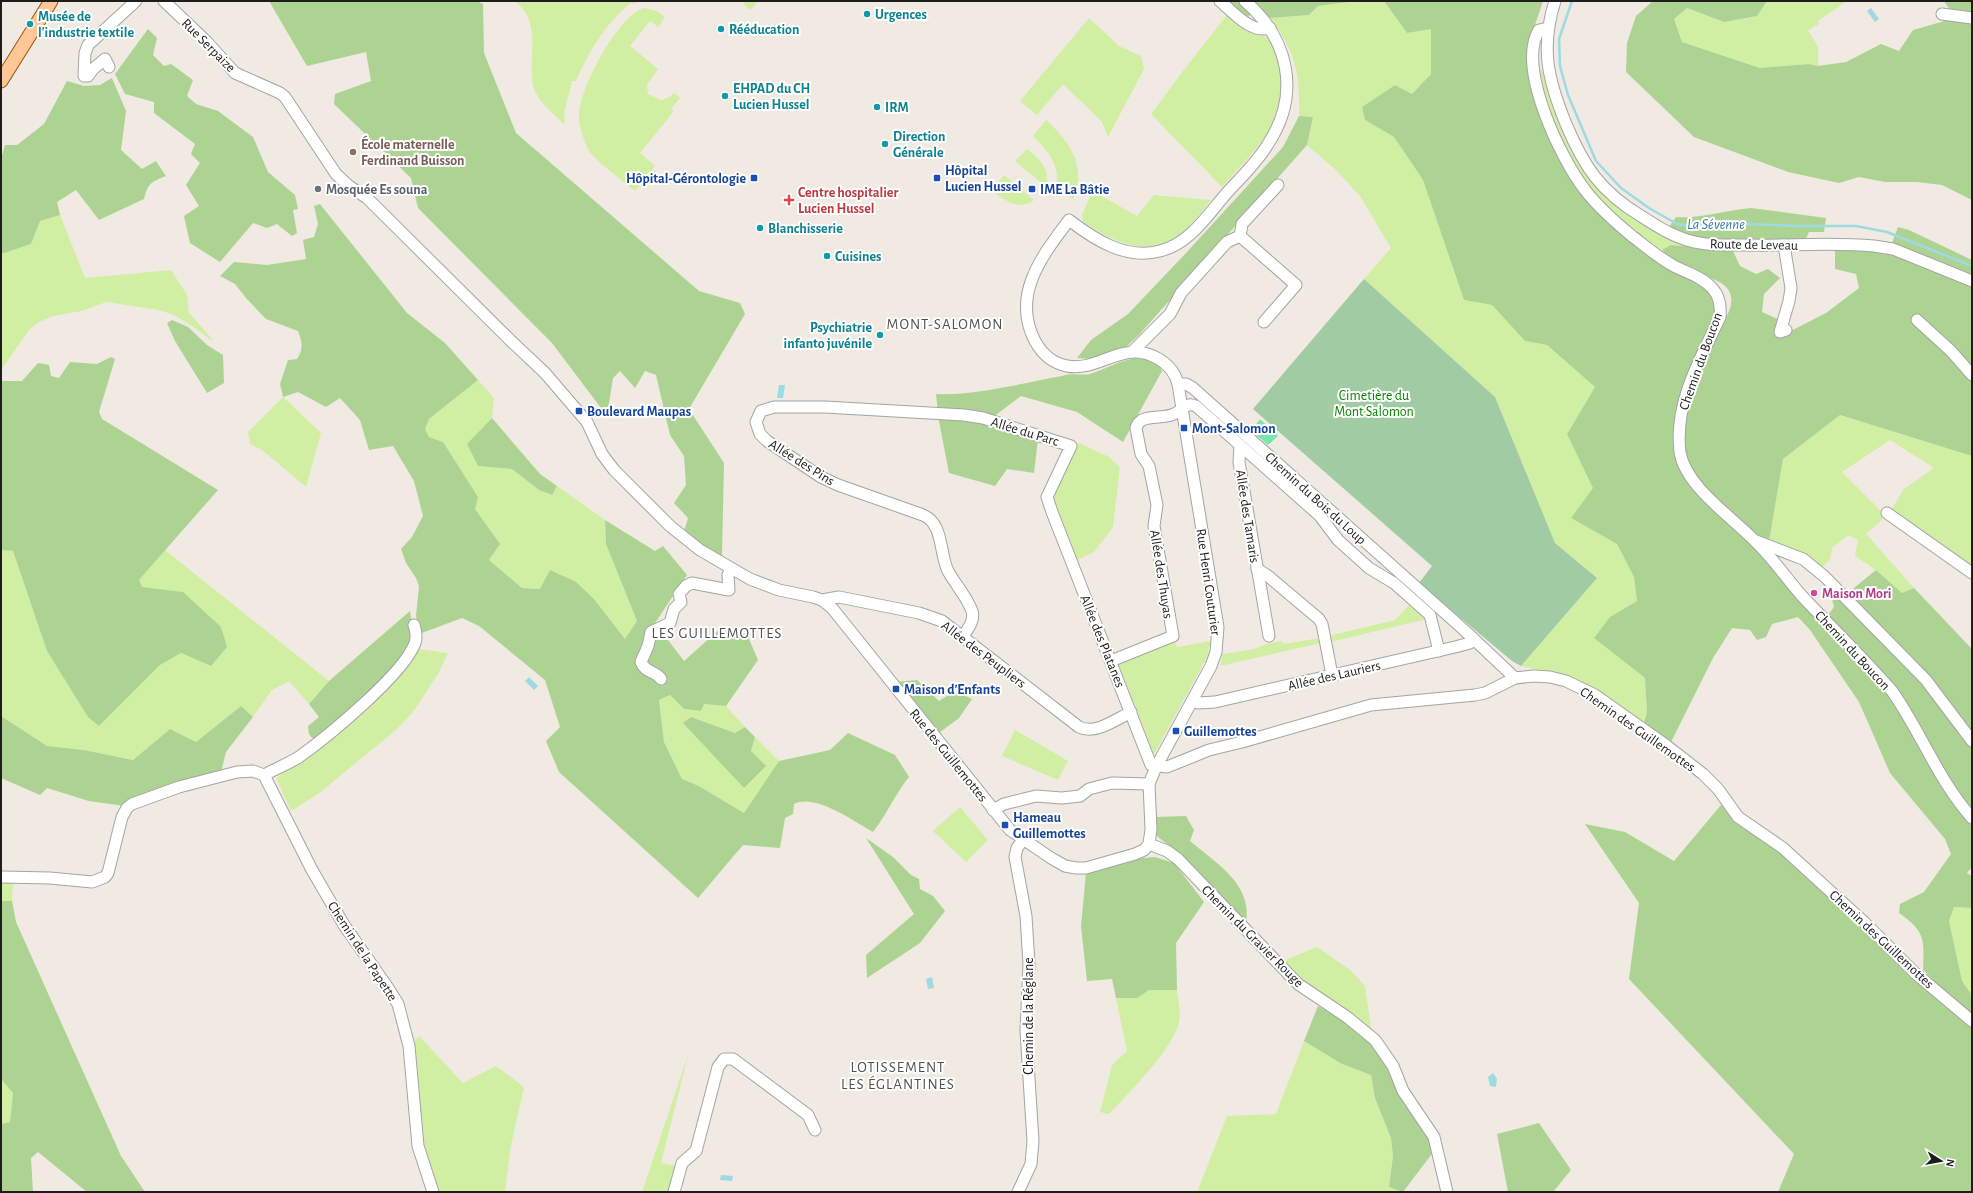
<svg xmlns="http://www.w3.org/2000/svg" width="1973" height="1193" font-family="'Alegreya Sans',sans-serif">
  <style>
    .grass { fill: #d1efa3 }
    .forest { fill: #add393 }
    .cemetery { fill: #a1cba3 }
    .pitch { fill: #79e6b0 }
    .water { fill: #9edae2 }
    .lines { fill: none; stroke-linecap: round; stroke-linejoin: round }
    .stream { stroke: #9edae2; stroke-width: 2.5 }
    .minor-casing { stroke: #a4a4a4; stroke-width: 13 }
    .major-casing { stroke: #975400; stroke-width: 15 }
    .minor { stroke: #fff; stroke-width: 11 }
    .major { stroke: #ffc798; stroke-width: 13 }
    .culture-dot { fill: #0f9aa8; stroke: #fff; stroke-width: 1.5 }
    .education-dot { fill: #8d6e63; stroke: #fff; stroke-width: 1.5 }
    .transit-dot { fill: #1a4fb4; stroke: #fff; stroke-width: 1.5 }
    .worship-dot { fill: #6b7280; stroke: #fff; stroke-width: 1.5 }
    .health-dot { fill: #e0444e; stroke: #fff; stroke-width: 1.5 }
    .hotel-dot { fill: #d1479c; stroke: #fff; stroke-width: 1.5 }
    .labels { text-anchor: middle; stroke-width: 4; stroke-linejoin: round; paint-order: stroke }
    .culture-label { font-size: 14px; font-weight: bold; fill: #0d838f; stroke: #fff; text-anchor: start }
    .street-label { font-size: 14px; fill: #1d1d1d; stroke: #fff }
    .education-label { font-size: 14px; font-weight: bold; fill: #785e54; stroke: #fff; text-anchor: start }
    .transit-label { font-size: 14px; font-weight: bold; fill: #164399; stroke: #fff; text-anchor: start }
    .worship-label { font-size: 14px; font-weight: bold; fill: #5b616d; stroke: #fff; text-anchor: start }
    .health-label { font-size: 14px; font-weight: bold; fill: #be3a42; stroke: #fff; text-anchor: start }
    .park-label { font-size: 14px; fill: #058601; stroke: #fff }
    .hotel-label { font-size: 14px; font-weight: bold; fill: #b23c85; stroke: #fff; text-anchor: start }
    .water-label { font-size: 15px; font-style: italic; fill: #3c7ca6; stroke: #fff }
    .neighbourhood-label { font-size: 15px; letter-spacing: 1px; fill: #505050; stroke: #fff }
  </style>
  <rect width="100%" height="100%" fill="#f0eae2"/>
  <!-- grass -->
  <g class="grass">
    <path d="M514,1H636L635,4L631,3C607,21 588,53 576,81H572L564,113L565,125C555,115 541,104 535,91C525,65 545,22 514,1Z"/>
    <path d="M745,1H758L751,10L743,4Z"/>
    <path d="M1357,1H1384L1407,33L1431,29V74L1412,94L1395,85L1362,107L1365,120L1394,137L1423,180L1464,300L1492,305L1525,341L1547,345L1595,387L1567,434L1594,488L1571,518L1617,544L1634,577L1637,601L1611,617L1594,638L1645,678L1647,712L1644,724L1576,679L1521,666L1597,578L1555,543L1495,397L1364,279L1391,248L1360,196L1336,170L1307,145L1313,117L1299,116C1300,73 1296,52 1270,18L1309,15L1318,6Z"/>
    <path d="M1767,1H1847L1818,21L1819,24L1808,30L1818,47V66L1809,64L1760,68L1682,42L1674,19L1687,8L1724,22L1757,16Z"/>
    <path d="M645,8L657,11L665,17L658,27L650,21L630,46L658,69L647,85L648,94L661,100L670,97L674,93L680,98L671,109L674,111L640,153L655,166L635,191C626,184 593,158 589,151C584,141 579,127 579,116C578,90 620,12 645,8Z"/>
    <path d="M1227,15C1232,19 1237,26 1243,29C1252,35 1263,32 1270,41C1287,66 1285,106 1269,131C1258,149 1236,171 1222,187L1151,114L1186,67Z"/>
    <path d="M1089,18L1119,46L1141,56L1144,69L1108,137L1102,122L1063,84L1037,115L1020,101Z"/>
    <path d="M1542,70L1554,111L1584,171L1595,186L1630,216L1668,237L1690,247L1671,245L1662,250L1656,249L1612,215L1587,188L1548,115L1538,71Z"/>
    <path d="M1046,120C1069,141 1088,167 1073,199L1057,190C1059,163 1051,155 1033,136Z"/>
    <path d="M1027,149C1041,160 1050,169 1046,187L1015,161Z"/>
    <path d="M1004,175L1034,200C1019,212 1002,199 991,190Z"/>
    <path d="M1092,191L1137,216L1154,195L1211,200C1202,211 1193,223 1182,233C1152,261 1112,241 1083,222L1082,215Z"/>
    <path d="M60,215L85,278L171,270L187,295L189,313L213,340L212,341L195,328L174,315L159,310L106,302L82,311L53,316L39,322L29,330L1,370V254L31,244L40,221Z"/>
    <path d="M478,380L494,398L492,418L468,444L478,466L512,469L539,490L551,495L557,486L605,520L606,544L637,621L625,639L594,599L540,589L522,588L489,560L499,544L475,509L443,442L429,437L425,429L429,419Z"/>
    <path d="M283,397L321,433L306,487L262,450L250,444L248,432Z"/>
    <path d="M1840,415L1972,456V571L1889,513L1904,489L1934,468L1890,440L1842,472L1886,516L1866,534L1914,588L1902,593L1876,570L1855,556L1858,540L1848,535L1832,548L1830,560L1820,569L1769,541L1783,459Z"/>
    <path d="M1079,443L1109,457L1120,467L1113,527L1094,552L1077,560L1051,496Z"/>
    <path d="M1,550L13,551L47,651L99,726L160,665L181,653L211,666L183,592L142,588L139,580L165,550L329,681L309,704L289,681L272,690L253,717L241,706L196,742L170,729L133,760L84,750L47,746L1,716Z"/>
    <path d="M1411,603L1427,619L1330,642L1328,636L1395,620Z"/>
    <path d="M1320,638L1321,643L1220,666L1223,654L1254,649L1266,644L1282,641L1283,644Z"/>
    <path d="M1175,641L1177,647L1211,641L1206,659L1154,754L1118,663Z"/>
    <path d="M418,649L448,653L438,674L413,712L396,730L318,794L291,811L276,778L305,757Z"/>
    <path d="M670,695L684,709L701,711L703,704L726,706L745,727L735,733L691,717L751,751L755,737L779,761L744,813L699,786L682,779L664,742L659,700Z"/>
    <path d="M1015,730L1068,761L1058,780L1002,756Z"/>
    <path d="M960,807L988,840L966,862L933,831Z"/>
    <path d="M1,881L13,882L12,901H1Z"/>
    <path d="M1954,907L1972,908V995L1962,981L1949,921Z"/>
    <path d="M1317,947L1350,970L1365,986L1371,1028L1312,989L1283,961Z"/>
    <path d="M1149,990H1177C1178,1000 1181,1012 1179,1021C1176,1046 1127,1095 1109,1114L1100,1112L1112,1065L1127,1051L1116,998H1137Z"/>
    <path d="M419,1036L463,1083L496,1066L524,1087L511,1145L505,1192H436L424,1162L413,1043Z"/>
    <path d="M1304,1041L1342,1064L1371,1075L1375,1098L1391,1138L1393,1156L1389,1186L1401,1192H1197L1227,1116L1276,1114Z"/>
    <path d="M689,1052L661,1163L676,1166L668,1192H642Z"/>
    <path d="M1,1079L13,1093L10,1122L1,1124Z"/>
  </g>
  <!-- forest -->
  <g class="forest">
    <path d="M269,1H477L483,4L484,53L516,133L699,291L740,303L745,314L689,409L724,463L722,557L703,546L684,532L688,518L674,503L686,485L684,456L670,435L656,375L645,371L635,388L620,371L613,378L607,416L552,343L418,208L411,178L334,104L335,94L371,81L366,52L307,66Z"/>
    <path d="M1224,1H1238L1251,13L1247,19Z"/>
    <path d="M1252,1H1357L1318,6L1309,15L1270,18Z"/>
    <path d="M1384,1H1543L1528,46L1534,94L1540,118L1549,137L1579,190L1706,288C1720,305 1713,320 1711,340C1717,331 1725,322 1729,311C1740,282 1710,279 1691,271C1680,267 1668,260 1662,250L1671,245L1733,251L1740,266L1756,274L1768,269L1780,278L1764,294L1762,312L1780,320L1781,336L1826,313L1859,288L1856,274L1835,269V249H1859L1898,255L1972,285V456L1840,415L1783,459L1766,559L1819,617L1828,615L1834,607L1831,595L1835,592H1849L1876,570L1902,593L1914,588L1972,649V867L1967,873L1972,876V908L1954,907L1949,921L1962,981L1972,995V1018L1923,970C1924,939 1926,932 1899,913L1900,904L1924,892L1951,854L1945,839L1890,773L1859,702L1810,630L1798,617L1772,624L1766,637L1757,640L1750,630L1732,628L1713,658L1670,744L1644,724L1647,712L1645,678L1594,638L1610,617L1637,601L1634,577L1617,544L1571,518L1593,488L1567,434L1595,387L1547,345L1525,341L1492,305L1464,300L1423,180L1394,137L1365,120L1362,107L1395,85L1412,94L1431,74V29L1407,33Z"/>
    <path d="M1653,1H1767L1757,16L1724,22L1687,8L1674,19L1682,42L1760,68L1809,64L1818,66L1846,62L1881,44L1899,51L1913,30L1948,20L1972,22V200L1942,185L1917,182H1885L1859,177L1839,183L1788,172L1694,137L1626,72L1627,43L1636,16Z"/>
    <path d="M1944,1H1972V14L1950,10Z"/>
    <path d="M148,29L157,38L153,55L164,66L171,64L193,80L187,96L196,104L218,111L253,137L268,172L295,195L298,209L293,210L297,233L292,236L277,224L267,228L253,223L220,262L190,243L184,216L199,206L186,185L200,163L191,154L195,144L154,113V102L125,94L115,74Z"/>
    <path d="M112,78L126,111L121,150L142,169L156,161L166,176C151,182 148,183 144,199L99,220L76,190L57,202L60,215L40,221L31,244L1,254V159L5,145H17L44,124L67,81L84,86L100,85Z"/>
    <path d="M1299,116L1313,117L1307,145L1139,335L1125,348L1093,359L1077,358L1091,340L1128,314L1186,253L1283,147Z"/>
    <path d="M320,204L407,313L445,343L478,380L429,419L425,429L429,437L443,442L478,497L475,509L500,544L489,560L522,588L540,589L550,570L576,582L594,599L625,639L637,621L606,544L605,520L655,551L663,546L687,575L655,623L684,661L721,628L749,639L758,660L726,706L704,704L701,711L684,709L670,695L659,700L664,742L682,779L699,786L744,813L779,761L830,750L848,733L895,755L909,777C895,794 887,814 873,832C855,822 815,793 794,804L793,814L785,818L780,848L743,845L698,898L559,772L546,741L560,727L545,680L479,626L462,618L419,634L416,616L419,586L416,578L406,563L401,549L412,537L423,516L414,481L393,446L369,450L360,420L340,398L326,407L298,392L283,397L280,384L288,360L297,359C304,348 302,342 298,331L266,319L246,298L235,284L220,276L234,262L267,265L306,259L303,240L314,237L318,224L314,206Z"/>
    <path d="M1751,208L1826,218L1824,232H1809L1806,239H1704L1685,234L1669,227L1676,217C1701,219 1726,210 1751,208Z"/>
    <path d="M1898,227L1909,230L1972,260V275L1892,243Z"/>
    <path d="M172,320L188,327L207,345L223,355L224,383L207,393L175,341L167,323Z"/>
    <path d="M111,357L115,359L99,412L102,419L218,490L139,580L142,587L183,592L221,627L227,647L211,666L181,653L160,665L99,726L88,717L47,651L13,551L1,550V381H22L38,363L49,365L51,376L59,378L70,362L97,364Z"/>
    <path d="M1137,358C1147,359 1158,361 1162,371L1123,442L1077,412L1021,396L984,424L1038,439L1034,473L1007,469L995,486L949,473L939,421L936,394C974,396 1023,383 1062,376C1070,372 1081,376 1090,374C1106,369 1120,360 1137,358Z"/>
    <path d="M492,418L540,474L557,486L552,495L539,490L512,469L478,466L467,444Z"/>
    <path d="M410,611L413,635L411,642L382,682L320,738H312L309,734L308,726L319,717L309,704L329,681Z"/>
    <path d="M917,680L939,701L955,691L972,699L959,718L939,733L896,682Z"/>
    <path d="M241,706L253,717L226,752L221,772L124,806L89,801L47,788L40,795L1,778V716L47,746L84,750L133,760L170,729L196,742Z"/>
    <path d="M691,717L735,733L745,727L755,737L751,751L766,766L744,788L683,723Z"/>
    <path d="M1721,805L1750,830L1783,851L1972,1029V1192H1778L1794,1154L1629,979L1639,903L1585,824L1625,832L1674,861Z"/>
    <path d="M1186,816L1194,830L1190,841C1217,864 1253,884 1246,924L1177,852L1158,837L1155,831V817Z"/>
    <path d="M866,838L893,857L911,875L919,879L920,889L933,896L945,911L920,943L867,978L866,955L914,914Z"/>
    <path d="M1155,857L1174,863L1204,902L1176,943L1177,990H1149L1137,998H1116L1112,979L1087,981L1081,926L1086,873L1143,858Z"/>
    <path d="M1,901H12L16,922L121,1156L145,1192H87L38,1152L31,1158L33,1192H1V1124L10,1122L13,1093L1,1079Z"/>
    <path d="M1318,1006L1353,1026L1365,1036L1387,1065L1437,1147L1403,1192L1389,1187L1393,1156L1391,1138L1375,1098L1371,1075L1342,1064L1304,1041Z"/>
    <path d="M1539,1123L1571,1170L1553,1192H1508L1497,1134Z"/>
  </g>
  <!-- cemetery -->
  <path class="cemetery" d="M1364,279L1495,397L1555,543L1597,578L1521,666L1512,661L1419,583L1432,566L1253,409Z"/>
  <!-- pitch -->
  <path class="pitch" d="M1259,420H1261L1277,434L1278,436L1268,445L1252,431Z"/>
  <!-- water -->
  <g class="water">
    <path d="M1871,8L1879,19L1875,22L1867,11Z"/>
    <path d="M779,385H785L783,398H777Z"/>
    <path d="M529,677L538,686L534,690L525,681Z"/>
    <path d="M932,977L934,988L928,989L926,979Z"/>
    <path d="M1493,1073L1497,1079L1496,1087L1490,1086L1488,1077Z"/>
    <path d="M721,1175L733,1176L732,1181L720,1180Z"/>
  </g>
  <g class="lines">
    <!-- stream -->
    <path class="stream" d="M1572,1L1559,39L1560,66L1568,95L1596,161L1621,188L1649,208L1677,224L1688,226L1748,224L1799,226H1856L1887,232L1972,266"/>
    <!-- minor casing -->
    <g class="minor-casing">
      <g id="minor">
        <path d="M164,1L206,41L235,73L280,93L285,97L336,174L349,186L367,198L510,340L545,373L587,422L602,454L614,470L670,526L700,550L750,579L779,590L813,597L822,600L832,608L1010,830L1051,858L1065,866L1076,868H1086L1135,854L1144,850L1149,844L1151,829L1149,784L1156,767L1211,666L1216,652L1218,627L1178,384C1173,363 1148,348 1126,353C1105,357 1089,370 1067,366C1052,363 1042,354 1035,341C1011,295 1042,256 1069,220C1095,240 1126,260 1160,251C1189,244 1207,216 1225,195C1239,179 1257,163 1268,144C1301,94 1289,39 1245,1"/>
        <path d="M1220,1C1233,12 1251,34 1270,28"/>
        <path d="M1555,1C1540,48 1548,80 1566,124C1584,167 1601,192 1641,216C1655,225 1670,235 1687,240C1706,246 1727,245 1747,245C1789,246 1832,242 1874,246L1893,249L1972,281"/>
        <path d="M1942,14L1972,18"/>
        <path d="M1548,28L1539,30C1516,67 1561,159 1585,190C1598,207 1615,222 1632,236C1645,246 1659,258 1674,266C1687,273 1703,277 1713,289C1720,297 1721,306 1720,317C1700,360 1674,403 1680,452C1685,486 1732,517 1755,541C1773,558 1786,578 1802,596C1832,628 1863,658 1892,691C1921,732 1938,780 1972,818"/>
        <path d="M109,67L105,59L93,69L88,76H84L85,53L88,45L136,1"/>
        <path d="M1240,236L1242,224L1278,185"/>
        <path d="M1784,245L1791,288L1789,301L1780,332L1786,330"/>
        <path d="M1917,320L1951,351L1972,375"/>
        <path d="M1132,352L1170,314L1181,293L1227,242L1240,236L1296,285L1264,322"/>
        <path d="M1178,384H1186L1193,388L1463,629L1515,678"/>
        <path d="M1240,445L1239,462L1269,636"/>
        <path d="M1887,513L1972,573"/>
        <path d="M1756,541L1803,559L1824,576L1926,680L1972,741"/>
        <path d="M1257,569L1268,576L1319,619L1322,624L1332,675"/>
        <path d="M822,600L839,597L919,613L942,621L1079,727C1095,735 1115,720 1131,712"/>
        <path d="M963,636C968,629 975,620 972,611C967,597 955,584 948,571C939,553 944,524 923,515L838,485L821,477L767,441L760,434L756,422L761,411L774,407H825L964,415L983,418L1071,446L1047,497L1052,512L1151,765L1167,767L1209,750L1242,742L1371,705L1475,695L1485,693L1515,678L1534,676L1550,677L1566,681L1595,695L1667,746L1703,774L1718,789L1738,817L1783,848L1865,923L1915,973L1972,1021"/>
        <path d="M1111,661L1173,636L1154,526L1157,505L1149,466L1141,454L1136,428C1137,424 1139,422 1142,420C1152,415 1167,419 1176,413C1184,409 1186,402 1196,406L1320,516L1338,540L1369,568L1394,583L1430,615L1439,651"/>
        <path d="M661,679C656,671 645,673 641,662L648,646L651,632L670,623L674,609L681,602L679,594L686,586L692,583L729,590L728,575L731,569"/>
        <path d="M1192,701L1198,703L1215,702L1455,647L1470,643L1473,638"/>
        <path d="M264,775C275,769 288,764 299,757C327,737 404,674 415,643C417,637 416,631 414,625"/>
        <path d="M993,810L1004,804L1036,796L1062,798L1080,796L1089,789L1112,783L1149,784"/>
        <path d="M1149,844L1167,851L1178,859L1298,984L1347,1017L1375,1040L1393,1066L1403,1091L1434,1137L1447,1192"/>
        <path d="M1,877L50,878L92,882L105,877L108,873L122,817L127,808L132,804L179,787L237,772L253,771L264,775L312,870L344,925L388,988L398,1004L409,1046L418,1146L433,1192"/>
        <path d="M674,1192L682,1163L696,1151L718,1067L724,1059H733L808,1115L815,1130"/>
        <path d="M1018,1192L1031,1164L1033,1141L1026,1031L1029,964L1026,916L1015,857L1017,848L1023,840"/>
      </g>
    </g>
    <!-- major casing -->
    <g class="major-casing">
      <path id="major" d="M1,81L51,1"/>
    </g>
    <!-- minor -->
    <use href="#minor" class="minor"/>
    <!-- major -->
    <use href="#major" class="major"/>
  </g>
  <!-- markers -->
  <g class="culture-dot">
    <circle cx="867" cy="14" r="4"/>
    <circle cx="30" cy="24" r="4"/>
    <circle cx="721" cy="29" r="4"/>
    <circle cx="725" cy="96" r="4"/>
    <circle cx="877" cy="107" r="4"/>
    <circle cx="885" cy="144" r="4"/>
    <circle cx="760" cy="228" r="4"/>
    <circle cx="827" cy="256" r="4"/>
    <circle cx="880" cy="335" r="4"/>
  </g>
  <circle class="education-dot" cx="353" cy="152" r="4"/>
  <g class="transit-dot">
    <rect x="750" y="174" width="8" height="8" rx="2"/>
    <rect x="933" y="174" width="8" height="8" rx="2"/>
    <rect x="1028" y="185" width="8" height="8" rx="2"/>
    <rect x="575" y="407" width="8" height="8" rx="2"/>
    <rect x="1180" y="424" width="8" height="8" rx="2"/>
    <rect x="892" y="685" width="8" height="8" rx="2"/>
    <rect x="1172" y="727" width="8" height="8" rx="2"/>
    <rect x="1001" y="821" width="8" height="8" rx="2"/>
  </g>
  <circle class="worship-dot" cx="318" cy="189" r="4"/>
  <path class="health-dot" d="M787 194h4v4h4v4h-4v4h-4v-4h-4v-4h4z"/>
  <circle class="hotel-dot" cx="1814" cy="593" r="4"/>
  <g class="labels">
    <!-- culture labels -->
    <g class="culture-label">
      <text x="875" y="19">Urgences</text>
      <text x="38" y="21">Musée de<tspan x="38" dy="16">l'industrie textile</tspan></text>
      <text x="729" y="34">Rééducation</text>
      <text x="733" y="93">EHPAD du CH<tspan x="733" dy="16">Lucien Hussel</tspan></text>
      <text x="885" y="112">IRM</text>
      <text x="893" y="141">Direction<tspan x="893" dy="16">Générale</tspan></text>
      <text x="768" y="233">Blanchisserie</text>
      <text x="835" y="261">Cuisines</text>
      <text x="872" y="332" text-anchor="end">Psychiatrie<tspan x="872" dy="16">infanto juvénile</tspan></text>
    </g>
    <!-- street labels -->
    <g class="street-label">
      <text transform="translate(209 45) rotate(45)" y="5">Rue Serpaize</text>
      <text transform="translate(1754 244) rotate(1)" y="5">Route de Leveau</text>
      <text transform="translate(1700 361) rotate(-70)" y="5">Chemin du Boucon</text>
      <text transform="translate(1025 431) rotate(17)" y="5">Allée du Parc</text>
      <text transform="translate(802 462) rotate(32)" y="5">Allée des Pins</text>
      <text transform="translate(1316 498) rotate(42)" y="5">Chemin du Bois du Loup</text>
      <text transform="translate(1248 516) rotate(81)" y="5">Allée des Tamaris</text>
      <text transform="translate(1162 574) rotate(81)" y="5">Allée des Thuyas</text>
      <text transform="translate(1209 582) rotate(82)" y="5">Rue Henri Couturier</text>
      <text transform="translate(1103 641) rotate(68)" y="5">Allée des Platanes</text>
      <text transform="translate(1853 650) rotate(47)" y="5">Chemin du Boucon</text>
      <text transform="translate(984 654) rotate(37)" y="5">Allée des Peupliers</text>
      <text transform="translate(1334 675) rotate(-13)" y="5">Allée des Lauriers</text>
      <text transform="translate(1638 729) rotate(35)" y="5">Chemin des Guillemottes</text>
      <text transform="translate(949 755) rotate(51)" y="5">Rue des Guillemottes</text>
      <text transform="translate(1253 936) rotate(45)" y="5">Chemin du Gravier Rouge</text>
      <text transform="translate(1882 939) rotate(43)" y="5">Chemin des Guillemottes</text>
      <text transform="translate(363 951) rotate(57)" y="5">Chemin de la Papette</text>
      <text transform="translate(1028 1016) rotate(-90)" y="5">Chemin de la Réglane</text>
    </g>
    <!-- education labels -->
    <g class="education-label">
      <text x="361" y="149">École maternelle<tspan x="361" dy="16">Ferdinand Buisson</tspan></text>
    </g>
    <!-- transit labels -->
    <g class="transit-label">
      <text x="945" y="175">Hôpital<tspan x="945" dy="16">Lucien Hussel</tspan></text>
      <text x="746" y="183" text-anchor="end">Hôpital-Gérontologie</text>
      <text x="1040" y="194">IME La Bâtie</text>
      <text x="587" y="416">Boulevard Maupas</text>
      <text x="1192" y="433">Mont-Salomon</text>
      <text x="904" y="694">Maison d’Enfants</text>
      <text x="1184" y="736">Guillemottes</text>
      <text x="1013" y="822">Hameau<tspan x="1013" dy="16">Guillemottes</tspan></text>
    </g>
    <!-- worship labels -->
    <g class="worship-label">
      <text x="326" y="194">Mosquée Es souna</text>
    </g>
    <!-- health labels -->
    <g class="health-label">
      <text x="798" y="197">Centre hospitalier<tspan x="798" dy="16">Lucien Hussel</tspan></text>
    </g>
    <!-- park labels -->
    <g class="park-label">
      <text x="1374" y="400">Cimetière du<tspan x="1374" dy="16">Mont Salomon</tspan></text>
    </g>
    <!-- hotel labels -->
    <g class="hotel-label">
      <text x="1822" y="598">Maison Mori</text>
    </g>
    <!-- water labels -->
    <g class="water-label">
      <text x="1716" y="229">La Sévenne</text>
    </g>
    <!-- neighbourhood labels -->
    <g class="neighbourhood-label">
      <text x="945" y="329">MONT-SALOMON</text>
      <text x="717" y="638">LES GUILLEMOTTES</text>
      <text x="898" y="1072">LOTISSEMENT<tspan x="898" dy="17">LES ÉGLANTINES</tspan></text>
    </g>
  </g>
  <!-- border -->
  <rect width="1973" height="1193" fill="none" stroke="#1d1d1d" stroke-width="4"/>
  <!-- north arrow -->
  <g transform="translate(1941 1161) rotate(101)" stroke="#ffffff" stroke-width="3" paint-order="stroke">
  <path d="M0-3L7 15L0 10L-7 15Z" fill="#1d1d1d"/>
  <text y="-6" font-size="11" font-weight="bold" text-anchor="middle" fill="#1d1d1d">N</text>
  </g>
</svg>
